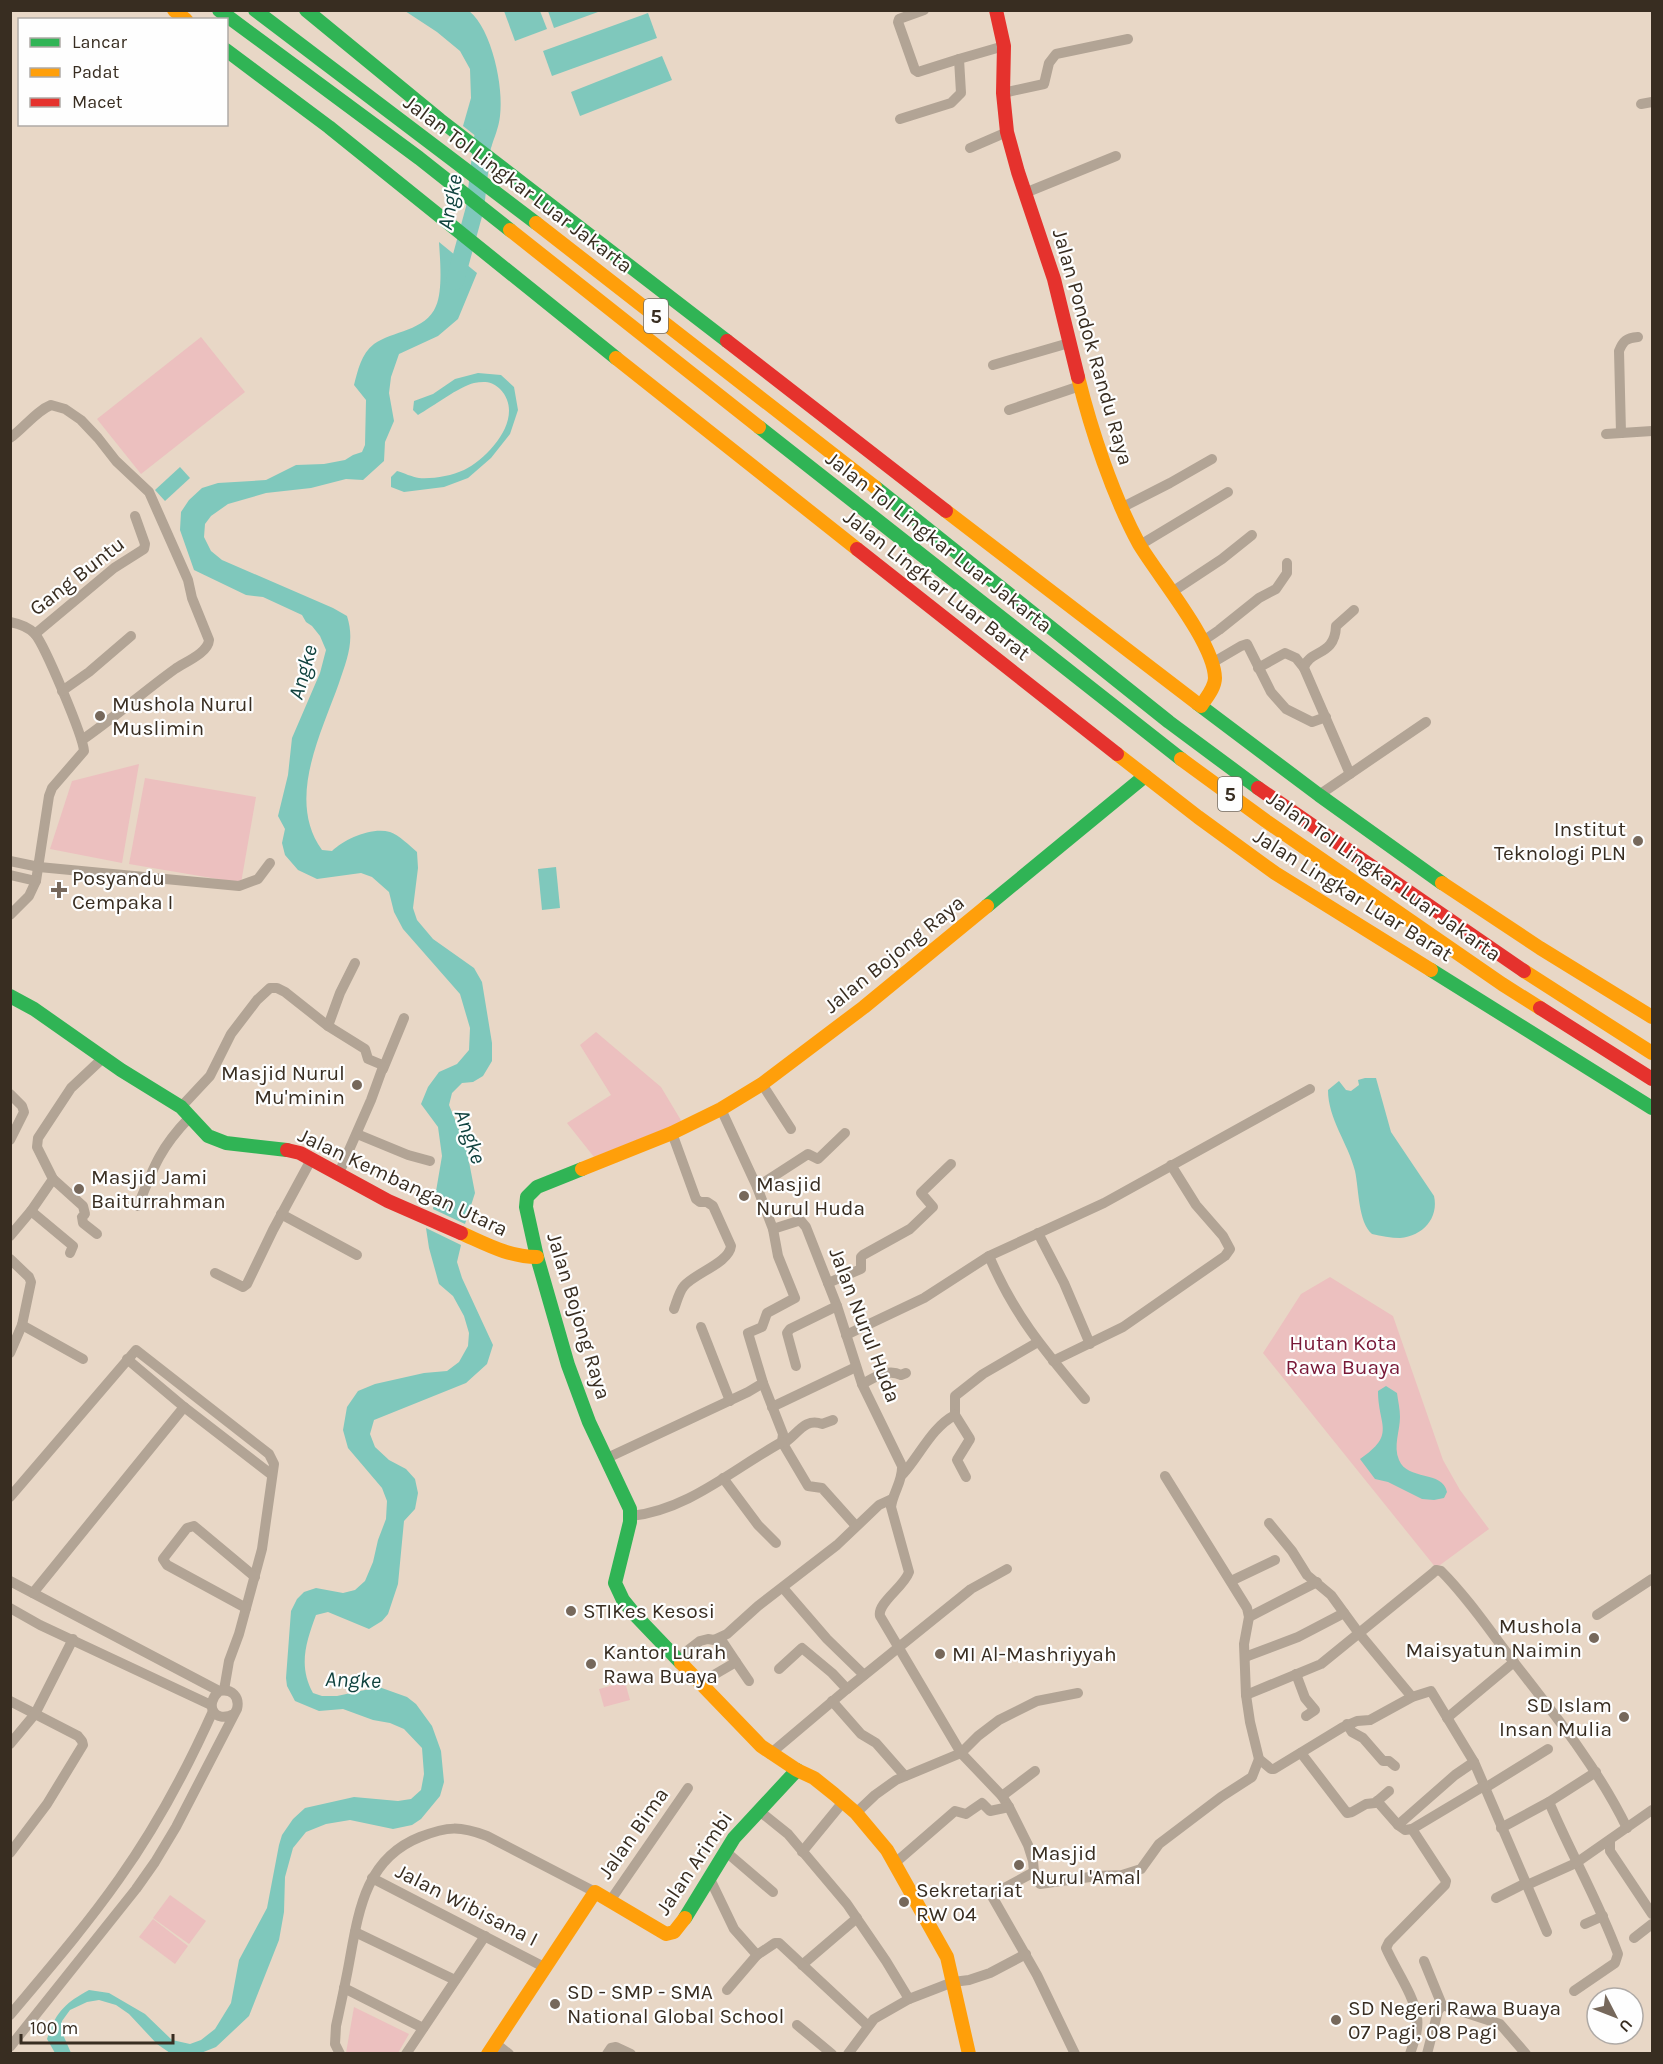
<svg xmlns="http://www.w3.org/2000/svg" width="1663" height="2064" font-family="Karla,sans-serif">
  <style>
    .green { fill: #ecc0bf }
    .water { fill: #7fc8bc }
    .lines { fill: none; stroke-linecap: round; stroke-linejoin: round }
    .river { stroke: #7fc8bc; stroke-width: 18 }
    .street { stroke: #b2a495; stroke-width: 10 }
    .fast { stroke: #30b455; stroke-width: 14 }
    .slow { stroke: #ff9f0a; stroke-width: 14 }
    .jam { stroke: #e5322d; stroke-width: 14 }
    .poi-dot { fill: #76685b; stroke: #fefefe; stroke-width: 2 }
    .labels { text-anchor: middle; stroke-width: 4.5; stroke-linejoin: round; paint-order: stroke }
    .shield { fill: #fefefe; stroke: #736c63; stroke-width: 1.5 }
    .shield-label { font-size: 20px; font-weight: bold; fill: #382d21 }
    .street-label { font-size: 21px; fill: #382d21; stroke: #fefefe }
    .poi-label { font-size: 21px; fill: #382d21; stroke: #fefefe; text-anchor: start }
    .park-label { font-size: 21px; fill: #781837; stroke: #fefefe }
    .water-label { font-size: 22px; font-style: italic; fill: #10423e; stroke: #fefefe }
  </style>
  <rect width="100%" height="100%" fill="#e8d7c6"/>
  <!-- green -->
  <g class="green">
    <path d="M201,337L245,392L141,474L97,419Z"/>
    <path d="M139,764L122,863L50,849L72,781Z"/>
    <path d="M145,778L256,797L241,883L129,864Z"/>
    <path d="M596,1032L661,1087L682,1122L594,1157L567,1123L611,1095L580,1045Z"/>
    <path d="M1330,1277L1393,1316L1443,1460L1460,1490L1489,1529L1436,1568L1263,1353L1301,1294Z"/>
    <path d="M625,1682L630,1700L604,1707L599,1689Z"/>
    <path d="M170,1895L206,1921L189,1944L153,1918Z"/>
    <path d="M153,1919L188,1946L175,1964L139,1937Z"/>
    <path d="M354,2007L409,2034L398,2053H346Z"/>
  </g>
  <!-- water -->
  <g class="water">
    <path d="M597,10L598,12L554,28L548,11Z"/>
    <path d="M405,11H469C492,29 504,88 500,116C499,127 494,138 491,148L463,126L471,98L470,69L460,51L437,32Z"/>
    <path d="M504,11H540L547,29L515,41Z"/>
    <path d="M648,13L657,38L552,76L543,51Z"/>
    <path d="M662,56L672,80L580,116L571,92Z"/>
    <path d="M439,242L477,273L458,319L438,336L399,354L391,377L389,393L394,421L385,442L384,461L363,480L346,479L311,488L266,493L228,504L211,516L205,524L204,537L211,551L222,560L333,608L347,616C355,641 347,659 339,683C321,734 286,800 322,850L332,851C345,839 371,827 390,832C399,835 410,846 417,852L418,868L413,908L417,920L433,939L474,968L482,982L492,1043V1061L483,1076L473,1082L462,1083L452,1093L449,1105L466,1146L475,1193L465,1224L433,1209L442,1156L438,1127L421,1104L428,1087L439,1072L457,1064L469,1050L470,1028L460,994L403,929L394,912L389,892L372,877L361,873L317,879L298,870L285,855L282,843L285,829L278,816L288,775L292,738L320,673L326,650L320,636L312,626L306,622L302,615L263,597L246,595L194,570L180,530L181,512L189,500L202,488L218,483L266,480L296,465L324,464L345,460L353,455L362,452L365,445L366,400L354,385C358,370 361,354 374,344C392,331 426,331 436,306C443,290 440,259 439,242Z"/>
    <path d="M478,373L501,375L514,387L518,410L510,434L491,458L468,478L444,487L404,492L391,487V477L397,471C404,473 412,477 419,478C433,479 451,476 464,470C490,457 526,416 500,389C492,381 484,381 474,383C460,386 432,407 418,415L413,410L414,401L433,394L455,379Z"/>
    <path d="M180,467L190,478L165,501L155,490Z"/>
    <path d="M556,867L560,908L542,910L538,869Z"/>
    <path d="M1365,1078H1376L1391,1132L1434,1196C1439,1218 1423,1236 1400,1238C1391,1238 1381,1236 1372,1234C1358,1222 1359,1189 1355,1171C1348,1143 1328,1119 1328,1090L1339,1081L1346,1090L1351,1091L1359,1085L1358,1080Z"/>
    <path d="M426,1228L461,1245L457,1262L462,1278L493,1345L487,1364L466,1383L374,1420L370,1434L375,1447L389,1460L406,1469L415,1479L418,1493L415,1509L404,1521L398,1584L388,1614L382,1621L369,1629L328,1612L316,1615C306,1642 298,1666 313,1693L322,1696H337L379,1687L407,1697L416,1704L432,1726L441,1751L444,1782L440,1796L421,1819L412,1825L393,1829L350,1820L326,1824L306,1832L293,1848L285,1877L284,1912L279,1940L249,2016L216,2047L201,2053H170L157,2044L129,2014L116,2005L99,2000L87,2002L70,2010L62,2021L61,2030L71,2053H55L47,2039C55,2013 65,2003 89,1990L109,1993L145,2014L172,2040L190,2044L201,2040L215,2029L231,2003L239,1960L267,1908L279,1845L282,1835L293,1819L305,1808L354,1797L398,1801L411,1799L421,1790L424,1774L422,1748L404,1729L390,1723L373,1720L343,1709L319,1711L295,1701L287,1686L286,1678L291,1611L297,1599L304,1592L316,1588L343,1593L355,1590L365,1581L373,1562L378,1540L386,1519L387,1501L382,1488L348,1448L343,1430L347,1407L358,1391L375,1384L424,1373L447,1371L459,1362L468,1346L469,1333L464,1316L453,1296L439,1284L429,1248Z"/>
    <path d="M1386,1386L1397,1393C1398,1401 1400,1409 1400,1417C1400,1431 1393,1446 1399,1460C1407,1481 1443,1470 1447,1492L1444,1498L1434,1500L1422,1499L1388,1482L1375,1479L1360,1459C1397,1434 1378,1426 1378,1391Z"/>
  </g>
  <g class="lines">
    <!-- river -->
    <path class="river" d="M455,281L475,208L483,138"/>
    <!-- street -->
    <g class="street">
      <path d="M924,10L899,19L898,22L915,70L918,72L959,59"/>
      <path d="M1003,93L1044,84L1049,63L1056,54L1128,39"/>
      <path d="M1641,104L1652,102"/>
      <path d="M900,119L951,103L961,93L959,59L1004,46"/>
      <path d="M970,148L1007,132"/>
      <path d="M1025,193L1116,156"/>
      <path d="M993,365L1069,343"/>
      <path d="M1009,410L1080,386"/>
      <path d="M1621,433L1619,351C1623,341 1626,338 1638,337"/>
      <path d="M1606,434L1652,431"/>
      <path d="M10,438C24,428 36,411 51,405L65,409L81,420L98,438L116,461L149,492L188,580L192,598L209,640C208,653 185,662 175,669C143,692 114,718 82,740"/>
      <path d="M1121,508L1170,483L1212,459"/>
      <path d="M1140,545L1228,492"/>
      <path d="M1172,592L1222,559L1252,535"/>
      <path d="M10,622C20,624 29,627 35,634C45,646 83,736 84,751L52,788L49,796L36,881L29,896L10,915"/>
      <path d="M35,634L114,568L144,549L145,544L135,516"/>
      <path d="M1203,641L1219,630L1259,598L1276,589L1287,573V563"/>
      <path d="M1212,663L1241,646L1247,644L1271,692L1286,709L1312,722L1326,717"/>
      <path d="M1258,668L1285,653L1296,658L1304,668"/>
      <path d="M62,691L89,672L131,636"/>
      <path d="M1350,774L1304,668C1309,649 1335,657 1336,626L1354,610"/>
      <path d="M1319,795L1426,722"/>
      <path d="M10,861L39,867L239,886L258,879L270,863"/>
      <path d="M10,875L36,881"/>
      <path d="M328,1026L340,993L355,963"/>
      <path d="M383,1069L404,1018"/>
      <path d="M762,1084L791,1129"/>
      <path d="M10,1094L22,1106L24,1112L10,1140"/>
      <path d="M181,1107L210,1076L231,1034L257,1000L270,988H277L285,992L328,1026L365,1049L368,1059L380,1064L383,1067L371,1100L339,1173"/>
      <path d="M672,1133L696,1199L700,1202H707L713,1206L731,1246C729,1263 695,1273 684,1286C679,1292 677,1301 674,1309"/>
      <path d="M357,1134L408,1155L430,1161"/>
      <path d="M53,1179L83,1206L85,1214L82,1217L83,1223L97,1234"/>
      <path d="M757,1187L808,1154L818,1159L845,1133"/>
      <path d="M138,1206C153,1168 160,1148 189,1118"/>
      <path d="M31,1211L73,1246L70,1253"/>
      <path d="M281,1214L357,1255"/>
      <path d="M773,1229L798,1221H801L806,1227L837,1306L862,1384L902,1466C903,1481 893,1492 891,1507L909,1572C904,1587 877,1603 880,1616L961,1753L1002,1796L1009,1807L1028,1845L1033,1861L1034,1872L1040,1884L1097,1876L1122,1875L1141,1869L1159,1844L1221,1797L1252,1777L1259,1759"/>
      <path d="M1038,1233L1064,1283L1090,1344"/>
      <path d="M10,1236L31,1211L53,1179L37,1147L38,1138L71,1088L103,1058"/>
      <path d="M989,1256C1014,1315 1044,1350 1085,1399"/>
      <path d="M10,1259L29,1277L31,1282L22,1325L10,1353"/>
      <path d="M215,1273L243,1287L247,1284L273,1230L312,1158"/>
      <path d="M828,1283L861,1269V1257L863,1255L910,1229L933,1207L921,1193L951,1164"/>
      <path d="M22,1325L83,1359"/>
      <path d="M701,1327L730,1401"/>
      <path d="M846,1335L924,1298L989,1256L1104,1203L1310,1089"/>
      <path d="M127,1359L184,1407L272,1475"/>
      <path d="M1053,1361L1123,1327L1225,1256L1230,1249L1223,1236L1196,1205L1171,1165"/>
      <path d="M796,1366L787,1333L790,1329L837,1306"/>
      <path d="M763,1383L783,1434L782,1442L808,1486L822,1488L856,1526"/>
      <path d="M862,1384C874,1378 887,1368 901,1375L906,1373"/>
      <path d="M772,1407L856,1367"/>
      <path d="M955,1415V1396L983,1374L1038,1342"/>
      <path d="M784,1443C797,1435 805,1417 822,1424L833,1420"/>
      <path d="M605,1459L748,1392L763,1383L748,1333L762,1327L767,1313L795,1298L778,1256L773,1229L757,1187L721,1109"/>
      <path d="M903,1474C920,1455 932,1427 955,1415L970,1439L957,1460L966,1477"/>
      <path d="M1165,1476L1247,1608L1249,1617L1244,1644L1246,1695L1250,1722L1259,1759L1271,1769H1274L1343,1727L1357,1721L1370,1720L1412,1697L1431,1691L1474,1762L1547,1932"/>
      <path d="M723,1478L758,1525L776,1543"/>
      <path d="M10,1497L136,1350L269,1454L274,1464L262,1549L239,1634L229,1661L224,1690"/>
      <path d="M631,1516C688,1510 733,1469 782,1442"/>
      <path d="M1269,1523L1292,1551L1307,1575L1331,1595L1358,1632L1412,1697"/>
      <path d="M10,1581L219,1691"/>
      <path d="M1231,1581L1275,1560"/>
      <path d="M783,1588L827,1639L864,1675"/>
      <path d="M33,1593L184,1407"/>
      <path d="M10,1608L40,1625L211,1705"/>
      <path d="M246,1608L167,1565L163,1559L187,1528L194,1526L255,1577"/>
      <path d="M1597,1615L1652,1579"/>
      <path d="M1249,1617L1317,1582"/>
      <path d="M1245,1657L1298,1637L1344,1613"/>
      <path d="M678,1658L700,1641L708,1639L714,1640L727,1634L758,1606L837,1545L879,1505L892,1499"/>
      <path d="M736,1662L749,1681"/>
      <path d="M779,1669L802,1648L832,1673L847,1689"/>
      <path d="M1296,1674L1305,1698L1315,1710L1306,1716"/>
      <path d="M700,1683L736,1662L720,1638"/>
      <path d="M1246,1695L1321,1664L1433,1573L1436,1570L1441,1571C1468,1598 1490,1631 1513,1661C1554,1714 1598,1768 1627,1828"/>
      <path d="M10,1701L78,1736L82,1741L83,1745L47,1804L10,1853"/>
      <path d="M832,1701L861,1734L876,1743L905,1776"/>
      <path d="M1447,1718L1514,1662"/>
      <path d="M1347,1724L1352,1732L1363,1738L1383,1761H1389L1395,1766"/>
      <path d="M10,1744L35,1714L73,1639"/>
      <path d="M1301,1753L1347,1813L1352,1812L1366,1804L1375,1803L1389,1791"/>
      <path d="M770,1754L847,1689L971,1589L1007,1569"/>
      <path d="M1485,1788L1548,1749"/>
      <path d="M1002,1796L1035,1771"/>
      <path d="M1377,1801L1398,1825L1405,1830L1412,1829L1484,1786"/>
      <path d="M1549,1802C1571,1854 1599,1902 1618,1954L1615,1963L1574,1991"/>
      <path d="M758,1810L788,1834L847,1904L886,1961L909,1999"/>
      <path d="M856,1813L875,1795L896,1780L961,1753L978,1736L999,1720L1037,1701L1078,1693"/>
      <path d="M1398,1825L1455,1775L1474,1762"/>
      <path d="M1501,1828L1549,1802L1596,1772"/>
      <path d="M1610,1840V1851L1652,1914"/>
      <path d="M725,1851L773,1892"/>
      <path d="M802,1852L843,1802"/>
      <path d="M895,1863L955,1811L966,1814L982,1803L990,1811L1009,1807"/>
      <path d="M1034,1872L999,1891L993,1898L1037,1975L1075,2054"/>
      <path d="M709,1877L734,1929L757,1955"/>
      <path d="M372,1878L544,1967"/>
      <path d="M1527,1885L1576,1863L1652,1810"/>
      <path d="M1496,1898L1526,1883"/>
      <path d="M610,1901L688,1788"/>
      <path d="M1585,1924L1603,1916"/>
      <path d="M355,1932L455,1980"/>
      <path d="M1634,1938L1652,1924"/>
      <path d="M1424,1961L1442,2005L1500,2024L1526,2054"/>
      <path d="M802,1965L857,1918"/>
      <path d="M344,1988L423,2028"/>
      <path d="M727,1990L757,1955L775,1943H779L867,2025"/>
      <path d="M10,2015C47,1971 86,1926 119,1879C156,1827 187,1769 213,1711"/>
      <path d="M797,2025L832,2054"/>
      <path d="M495,2043L509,2054"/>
      <path d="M10,2047L136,1889L155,1862L176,1827L237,1709C240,1697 232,1688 219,1691C204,1705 214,1724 234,1714"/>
      <path d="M340,2054L335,2044L336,2026C341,2003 346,1981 350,1958C359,1908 367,1858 420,1837C448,1826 460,1826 487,1836L595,1892"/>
      <path d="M406,2054L485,1936"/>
      <path d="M607,2054L611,2048L616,2047L631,2054"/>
      <path d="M848,2054L874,2019L909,1999L953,1982L969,1980L990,1973L1026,1954"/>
      <path d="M1410,2054C1414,2042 1419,2029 1417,2017C1414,1995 1395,1969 1386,1948L1389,1942L1445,1885L1446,1881L1412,1829"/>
      <path d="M1427,2054L1438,2011L1442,2005"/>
    </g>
    <!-- fast -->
    <g class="fast">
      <path d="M219,10L419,158L510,230"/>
      <path d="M255,10L536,223"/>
      <path d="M306,10L440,120L727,341"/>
      <path d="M226,50L329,127L616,358"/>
      <path d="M759,427L1181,759"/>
      <path d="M875,487L1169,722L1258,788"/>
      <path d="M1198,704L1319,795L1442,883"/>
      <path d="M987,906L1145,776"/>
      <path d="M1431,970L1652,1108"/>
      <path d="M10,996L34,1009L121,1070L181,1107L208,1136L226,1143L287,1150"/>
      <path d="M582,1169L537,1187L527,1197L526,1207L537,1257L568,1365L589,1422L630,1509V1522L615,1583L623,1600L636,1616L681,1663"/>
      <path d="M685,1918L734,1838L797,1770"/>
    </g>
    <!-- slow -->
    <g class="slow">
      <path d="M174,10L186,20"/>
      <path d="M536,223L875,487"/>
      <path d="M510,230L759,427"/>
      <path d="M616,358L857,549"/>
      <path d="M1078,377C1091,430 1113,496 1139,544C1158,576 1214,642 1215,678C1215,688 1206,698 1201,706"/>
      <path d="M946,511L1198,704"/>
      <path d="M1117,754L1198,817L1275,873L1431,970"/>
      <path d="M1181,759L1266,821L1502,984L1540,1008"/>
      <path d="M1442,883L1540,948L1652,1017"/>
      <path d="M1524,971L1652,1053"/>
      <path d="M582,1169L672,1133L721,1109L762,1084L864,1007L987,906"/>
      <path d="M461,1233C486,1244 509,1257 537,1257"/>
      <path d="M681,1663L761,1746L797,1770L814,1778L834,1794L856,1813L887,1850L947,1957L969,2054"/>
      <path d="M488,2054L595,1892L666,1934L674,1932L685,1918"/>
    </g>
    <!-- jam -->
    <g class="jam">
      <path d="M996,10L1004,46L1003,93L1007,132L1018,172L1054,279L1078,377"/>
      <path d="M727,341L946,511"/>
      <path d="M857,549L1117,754"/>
      <path d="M1258,788L1524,971"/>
      <path d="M1540,1008L1652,1079"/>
      <path d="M287,1150L300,1153L388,1201L461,1233"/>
    </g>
  </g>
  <!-- markers -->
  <g class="poi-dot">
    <circle cx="100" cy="716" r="6"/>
    <circle cx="1638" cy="841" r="6"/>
    <path d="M56 881h6v6h6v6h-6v6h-6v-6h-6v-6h6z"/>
    <circle cx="357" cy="1085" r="6"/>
    <circle cx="79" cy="1189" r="6"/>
    <circle cx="744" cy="1196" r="6"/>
    <circle cx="571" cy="1611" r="6"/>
    <circle cx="1594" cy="1638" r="6"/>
    <circle cx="940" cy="1654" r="6"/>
    <circle cx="591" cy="1664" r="6"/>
    <circle cx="1624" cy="1717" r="6"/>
    <circle cx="1019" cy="1865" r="6"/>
    <circle cx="904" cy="1902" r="6"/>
    <circle cx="555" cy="2004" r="6"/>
    <circle cx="1336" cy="2020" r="6"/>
  </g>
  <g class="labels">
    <!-- shield labels -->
    <g class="shield">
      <rect x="644" y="299" width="24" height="34" rx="4.5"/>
      <rect x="1218" y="777" width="24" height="34" rx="4.5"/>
    </g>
    <g class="shield-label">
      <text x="656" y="323">5</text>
      <text x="1230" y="801">5</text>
    </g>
    <!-- street labels -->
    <g class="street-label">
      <text transform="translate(518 184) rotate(37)" y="7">Jalan Tol Lingkar Luar Jakarta</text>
      <text transform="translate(1093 347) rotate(74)" y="7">Jalan Pondok Randu Raya</text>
      <text transform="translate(939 542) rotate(38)" y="7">Jalan Tol Lingkar Luar Jakarta</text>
      <text transform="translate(77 576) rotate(-38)" y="7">Gang Buntu</text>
      <text transform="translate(937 585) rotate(38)" y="7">Jalan Lingkar Luar Barat</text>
      <text transform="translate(1384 876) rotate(35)" y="7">Jalan Tol Lingkar Luar Jakarta</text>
      <text transform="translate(1353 895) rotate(32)" y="7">Jalan Lingkar Luar Barat</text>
      <text transform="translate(894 954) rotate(-39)" y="7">Jalan Bojong Raya</text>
      <text transform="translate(403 1182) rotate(25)" y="7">Jalan Kembangan Utara</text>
      <text transform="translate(579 1316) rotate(73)" y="7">Jalan Bojong Raya</text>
      <text transform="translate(865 1325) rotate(69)" y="7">Jalan Nurul Huda</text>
      <text transform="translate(633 1833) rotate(-55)" y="7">Jalan Bima</text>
      <text transform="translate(694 1863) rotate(-56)" y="7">Jalan Arimbi</text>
      <text transform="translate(467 1905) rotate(27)" y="7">Jalan Wibisana I</text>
    </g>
    <!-- poi labels -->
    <g class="poi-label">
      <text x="112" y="711">Mushola Nurul<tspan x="112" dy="24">Muslimin</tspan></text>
      <text x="1626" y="836" text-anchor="end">Institut<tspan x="1626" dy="24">Teknologi PLN</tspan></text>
      <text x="72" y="885">Posyandu<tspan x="72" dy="24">Cempaka I</tspan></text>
      <text x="345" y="1080" text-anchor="end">Masjid Nurul<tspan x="345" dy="24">Mu'minin</tspan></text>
      <text x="91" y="1184">Masjid Jami<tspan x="91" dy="24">Baiturrahman</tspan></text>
      <text x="756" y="1191">Masjid<tspan x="756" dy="24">Nurul Huda</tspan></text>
      <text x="583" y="1618">STIKes Kesosi</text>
      <text x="1582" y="1633" text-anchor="end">Mushola<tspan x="1582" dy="24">Maisyatun Naimin</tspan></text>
      <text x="603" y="1659">Kantor Lurah<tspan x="603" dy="24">Rawa Buaya</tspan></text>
      <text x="952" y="1661">MI Al-Mashriyyah</text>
      <text x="1612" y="1712" text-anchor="end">SD Islam<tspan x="1612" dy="24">Insan Mulia</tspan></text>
      <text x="1031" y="1860">Masjid<tspan x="1031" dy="24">Nurul 'Amal</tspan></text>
      <text x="916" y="1897">Sekretariat<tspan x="916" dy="24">RW 04</tspan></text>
      <text x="567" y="1999">SD - SMP - SMA<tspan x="567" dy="24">National Global School</tspan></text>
      <text x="1348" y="2015">SD Negeri Rawa Buaya<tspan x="1348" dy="24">07 Pagi, 08 Pagi</tspan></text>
    </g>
    <!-- park labels -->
    <g class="park-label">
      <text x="1343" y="1350">Hutan Kota<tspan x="1343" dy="24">Rawa Buaya</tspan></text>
    </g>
    <!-- water labels -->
    <g class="water-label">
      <text transform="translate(449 202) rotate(-79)" y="8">Angke</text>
      <text transform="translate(302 672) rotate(-74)" y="8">Angke</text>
      <text transform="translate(471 1136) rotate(71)" y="8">Angke</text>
      <text transform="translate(353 1679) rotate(2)" y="8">Angke</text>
    </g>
  </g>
  <!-- border -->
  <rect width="1663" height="2064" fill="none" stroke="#382d21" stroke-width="24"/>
  <!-- legend -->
  <rect x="18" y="18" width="210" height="108" fill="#fefefe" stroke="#afaaa6" stroke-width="1.5"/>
  <rect x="30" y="38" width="30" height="9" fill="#30b455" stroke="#afaaa6" stroke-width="1.5"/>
  <text x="72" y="48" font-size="18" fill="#382d21">Lancar</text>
  <rect x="30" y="68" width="30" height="9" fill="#ff9f0a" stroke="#afaaa6" stroke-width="1.5"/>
  <text x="72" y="78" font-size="18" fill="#382d21">Padat</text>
  <rect x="30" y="98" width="30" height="9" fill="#e5322d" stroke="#afaaa6" stroke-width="1.5"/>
  <text x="72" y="108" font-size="18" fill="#382d21">Macet</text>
  <!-- north arrow -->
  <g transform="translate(1615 2016) rotate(132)"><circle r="28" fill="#fefefe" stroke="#afaaa6" stroke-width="1.5"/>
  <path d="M0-4.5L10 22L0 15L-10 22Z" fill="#76685b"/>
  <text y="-9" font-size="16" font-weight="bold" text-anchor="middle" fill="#382d21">U</text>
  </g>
  <!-- scale -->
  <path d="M21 2034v9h152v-9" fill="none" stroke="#382d21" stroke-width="3"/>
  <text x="30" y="2034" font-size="18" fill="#382d21" stroke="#fefefe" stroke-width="4.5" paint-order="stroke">100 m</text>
</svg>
